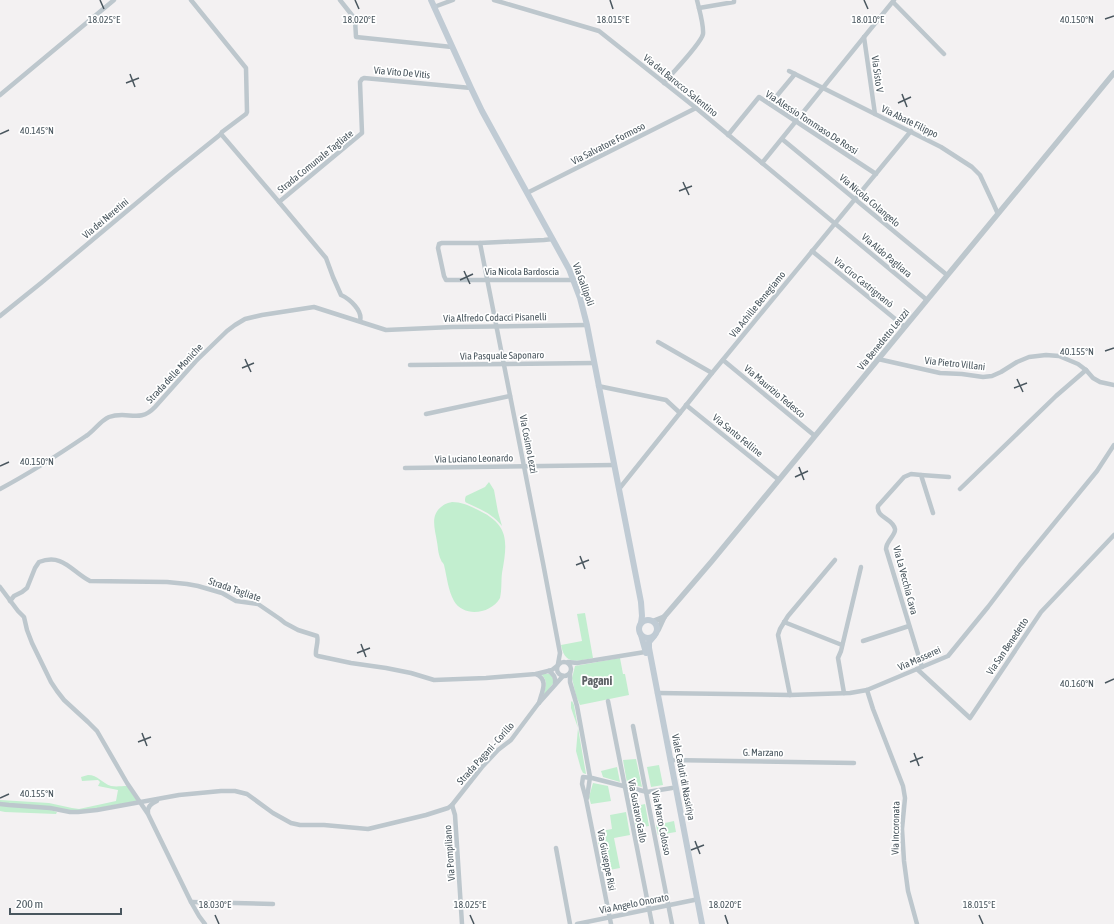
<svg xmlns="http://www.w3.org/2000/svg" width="1114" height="924" font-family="'Asap Condensed',sans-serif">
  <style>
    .green { fill: #c2eecf }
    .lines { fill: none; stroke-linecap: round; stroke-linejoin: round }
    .minor { stroke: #bdc7cd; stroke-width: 4.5 }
    .tertiary { stroke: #bdc7cd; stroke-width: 5.5 }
    .secondary { stroke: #c0cbd4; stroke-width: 6 }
    .ticks { fill: none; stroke: #49565e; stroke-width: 1.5 }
    .labels { text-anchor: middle; stroke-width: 3.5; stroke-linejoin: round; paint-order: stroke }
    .street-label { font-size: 10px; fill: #49565e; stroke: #fff }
    .quarter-label { font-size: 12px; font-weight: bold; fill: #5e6266; stroke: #fff }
    .ticks-label { font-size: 10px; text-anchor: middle; fill: #49565e; stroke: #fff; stroke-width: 3.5; stroke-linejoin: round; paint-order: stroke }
  </style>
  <rect width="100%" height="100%" fill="#f3f1f2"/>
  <!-- green -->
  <g class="green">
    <path d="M489,482L494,490L498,512L502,526C493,514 480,509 467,503C464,502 465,498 466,496L485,487Z"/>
    <path d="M452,502C461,502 468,505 476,509C509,524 508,540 502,573C501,581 502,589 500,598C491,614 464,618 454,601C448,590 447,577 444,565C443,562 442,563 441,560C438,554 438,547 437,542C435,529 430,516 441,507C445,504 447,503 452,502Z"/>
    <path d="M585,613L593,658C577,661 565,666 561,645L582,641L577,614Z"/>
    <path d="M620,658L623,674H625L629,695L580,705L576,696L572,678L575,666Z"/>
    <path d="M541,674H549L552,675L554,682L543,697C545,688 549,681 541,674Z"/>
    <path d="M572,701L574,705L586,774L583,773L581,769L576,751L578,728L571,708V702Z"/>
    <path d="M636,759L642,787L627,783L623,760Z"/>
    <path d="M659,765L663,785L651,787L647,767Z"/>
    <path d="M617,767L620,782L603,777L601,771Z"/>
    <path d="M88,775C98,775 102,783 111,786C116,787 122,786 127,786L137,801L77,812L0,803V800L49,803L72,808L79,809L116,801L118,790L98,786L100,782L98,780L82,781L81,777Z"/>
    <path d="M593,783L608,786L611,801L591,804L589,797Z"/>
    <path d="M645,804L649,826L636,828L632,807Z"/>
    <path d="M0,805L47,809L57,812L56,814L5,812L0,811Z"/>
    <path d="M626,812L630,835L614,838L620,868L604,871L596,832L612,829L610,815Z"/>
    <path d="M674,821L676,832L658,835L656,825Z"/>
  </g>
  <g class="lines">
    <!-- minor -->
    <g class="minor">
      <path d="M191,0L246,68L247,112L246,114L222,132L221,134L279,202L362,133L360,82L362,79L364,78L471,88"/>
      <path d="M340,0L355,19L356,37L452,47"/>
      <path d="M494,0L599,31L696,108L927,300"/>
      <path d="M893,2L944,54"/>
      <path d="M434,7L453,0"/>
      <path d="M699,8L734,2V0"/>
      <path d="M864,37L875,114"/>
      <path d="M789,71L941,147L972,167L980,175L994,205L998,214"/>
      <path d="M664,83C672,73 701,44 703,34C704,25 699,9 697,0"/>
      <path d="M0,95L114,0"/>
      <path d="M770,104L795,74"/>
      <path d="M728,135L759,97L876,174"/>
      <path d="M782,139L947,275"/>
      <path d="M762,163L894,0"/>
      <path d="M527,193L696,108"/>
      <path d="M279,202L326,258L333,277L341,295C350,299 363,311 360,321"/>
      <path d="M553,239L544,240L480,243H442L439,244L438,248L444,276L446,280H574"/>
      <path d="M480,243L543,563L560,653L558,664"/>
      <path d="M812,251L905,327"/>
      <path d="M0,316L41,283L170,175L221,134"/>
      <path d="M658,342L712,373"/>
      <path d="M878,359L940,373L962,374L983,377L992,376L1001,372L1017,362L1029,357L1046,355L1059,356L1078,364L1086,370L1093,378L1100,382L1114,385"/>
      <path d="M723,360L815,436"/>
      <path d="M410,365L594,363"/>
      <path d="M598,386L666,400L680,413"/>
      <path d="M686,405L779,480"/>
      <path d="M426,414L510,396"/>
      <path d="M405,468L614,465"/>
      <path d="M921,475L949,477"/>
      <path d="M0,489C30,473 58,455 86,436C94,431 100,421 109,417C128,410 139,424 155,407L196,361L227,331L235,325L245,319L262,315L314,307L386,330L452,327L587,325"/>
      <path d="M619,489L712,373L911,131"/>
      <path d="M960,489L1056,396L1086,370"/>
      <path d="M0,587L18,611L24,617L27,630L32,643L51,682L57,691L64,700L88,722L97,731L127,783L148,814L191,902L199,916L205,924"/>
      <path d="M10,601L14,596L22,592L27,588L35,568L39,562C63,553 71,571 90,581L167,582L187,584L198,586L222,593L236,601L258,604L280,619L285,623L298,630L317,636C319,642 315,649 316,655L318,656L351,663L386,668L411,673L434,680L486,678L536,674L552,670L557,666"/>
      <path d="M784,622L842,645"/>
      <path d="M863,641L909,626"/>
      <circle cx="564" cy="669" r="7"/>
      <path d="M568,662L577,663L645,652"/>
      <path d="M922,667L886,549C886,541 896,535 895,529C893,518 876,518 878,506L904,477L911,474L921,475L933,513"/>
      <path d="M917,669L970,718L1041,612L1114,535"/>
      <path d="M549,671C554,675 556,677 555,684"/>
      <path d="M570,673V682L577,706L590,777L587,798"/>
      <path d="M536,674C549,680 542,691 539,703"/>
      <path d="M867,690L873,709L903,786L905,798L902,829L904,861L908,891L917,924"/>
      <path d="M657,693L790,695L850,693L867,690L948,656L988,607L1020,565L1097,471L1114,445"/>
      <path d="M844,693L838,658L841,651L861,567"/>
      <path d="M790,695L778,635L780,629L788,616L835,560"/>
      <path d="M608,701L652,924"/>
      <path d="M633,726L672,924"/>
      <path d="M670,760L854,763"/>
      <path d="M0,804L9,805L50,808L70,812H78L97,810L179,795L221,791H235L247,794L273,813L291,823L300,825H324L368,829L426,815L448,808L452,805L482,767L498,750L511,740L538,704L563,676"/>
      <path d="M452,805L455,815L462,924"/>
      <path d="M148,813C147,807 152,803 157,801"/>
      <path d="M556,848L570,924"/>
      <path d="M191,902L273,904"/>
      <path d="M577,924L694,900"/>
      <path d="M611,924L586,799L582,784L583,777L592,778L647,792L672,788"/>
    </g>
    <!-- tertiary -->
    <g class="tertiary">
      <path d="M654,621L664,617"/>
      <path d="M658,630L664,617L712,561L1114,73"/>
    </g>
    <!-- secondary -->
    <g class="secondary">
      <path d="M431,0L471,88L482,111L569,269L580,298L587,325L641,602L642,616L641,623"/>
      <circle cx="648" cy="629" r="9"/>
      <path d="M641,635L646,653"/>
      <path d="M654,636L649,642V648L702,924"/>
    </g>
  </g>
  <!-- ticks -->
  <path class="ticks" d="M100,0L104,9M355,0L359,9M610,0L613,9M864,0L868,9M1105,19L1114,16M130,74L135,87M126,83L139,78M902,94L907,107M898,103L911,97M0,134L9,130M683,182L689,195M679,191L692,186M464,271L470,284M460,280L473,274M1105,351L1114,348M245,359L251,372M242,368L254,363M1017,379L1023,392M1014,388L1027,383M0,466L9,462M799,467L804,480M795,477L808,471M580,556L585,569M576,565L589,560M361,644L366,657M357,653L370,648M1105,683L1114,679M142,733L147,746M138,742L151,737M914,753L919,766M910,762L923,757M0,798L9,794M695,841L700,854M691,850L704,845M215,915L219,924M470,915L474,924M725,915L728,924M979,915L983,924"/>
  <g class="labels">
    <!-- street labels -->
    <g class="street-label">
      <text transform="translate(402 72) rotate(5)" y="4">Via Vito De Vitis</text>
      <text transform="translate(878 74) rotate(82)" y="4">Via Sisto V</text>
      <text transform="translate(681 85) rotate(39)" y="4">Via del Barocco Salentino</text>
      <text transform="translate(910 121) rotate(26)" y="4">Via Abate Filippo</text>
      <text transform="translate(812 122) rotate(33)" y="4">Via Alessio Tommaso De Rossi</text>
      <text transform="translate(608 143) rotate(-27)" y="4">Via Salvatore Formoso</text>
      <text transform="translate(315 161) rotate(-39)" y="4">Strada Comunale Tagliate</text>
      <text transform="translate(870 200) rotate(40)" y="4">Via Nicola Colangelo</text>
      <text transform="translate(105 218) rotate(-40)" y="4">Via dei Neretini</text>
      <text transform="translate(887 255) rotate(40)" y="4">Via Aldo Pagliara</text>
      <text x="522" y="275">Via Nicola Bardoscia</text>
      <text transform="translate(864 282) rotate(39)" y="4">Via Ciro Castrignanò</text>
      <text transform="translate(584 284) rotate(70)" y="4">Via Gallipoli</text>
      <text transform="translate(757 304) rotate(-51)" y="4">Via Achille Benegiamo</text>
      <text transform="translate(495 317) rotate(-1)" y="4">Via Alfredo Codacci Pisanelli</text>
      <text transform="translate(883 339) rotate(-51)" y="4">Via Benedetto Leuzzi</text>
      <text transform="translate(502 355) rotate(-1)" y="4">Via Pasquale Saponaro</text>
      <text transform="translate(955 363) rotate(6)" y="4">Via Pietro Villani</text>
      <text transform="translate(174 373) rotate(-47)" y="4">Strada delle Moniche</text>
      <text transform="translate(775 391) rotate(40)" y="4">Via Maurizio Tedesco</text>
      <text transform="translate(738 435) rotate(39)" y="4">Via Santo Felline</text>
      <text transform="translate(529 444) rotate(79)" y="4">Via Cosimo Lezzi</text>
      <text transform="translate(474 458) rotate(-1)" y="4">Via Luciano Leonardo</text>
      <text transform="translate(906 580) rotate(75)" y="4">Via La Vecchia Cava</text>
      <text transform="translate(235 589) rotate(19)" y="4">Strada Tagliate</text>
      <text transform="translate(1007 646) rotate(-56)" y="4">Via San Benedetto</text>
      <text transform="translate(919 658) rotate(-24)" y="4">Via Masserei</text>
      <text transform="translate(763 752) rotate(1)" y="4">G. Marzano</text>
      <text transform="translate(485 753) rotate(-48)" y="4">Strada Pagani - Corillo</text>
      <text transform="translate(684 777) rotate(79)" y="4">Viale Caduti di Nassiriya</text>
      <text transform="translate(638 811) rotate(79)" y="4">Via Gustavo Gallo</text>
      <text transform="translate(662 823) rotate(79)" y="4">Via Marco Colosso</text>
      <text transform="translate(895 828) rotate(-89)" y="4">Via Incoronata</text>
      <text transform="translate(449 853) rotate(-94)" y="4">Via Pompiliano</text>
      <text transform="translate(607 860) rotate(79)" y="4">Via Giuseppe Risi</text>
      <text transform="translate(634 903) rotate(-11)" y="4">Via Angelo Onorato</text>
    </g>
    <!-- quarter labels -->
    <g class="quarter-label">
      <text x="597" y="685">Pagani</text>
    </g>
  </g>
  <g class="ticks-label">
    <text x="104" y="23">18.025°E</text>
    <text x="359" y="23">18.020°E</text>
    <text x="613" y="23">18.015°E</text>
    <text x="868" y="23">18.010°E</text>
    <text x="1077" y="23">40.150°N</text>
    <text x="37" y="134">40.145°N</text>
    <text x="1077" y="355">40.155°N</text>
    <text x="37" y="465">40.150°N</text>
    <text x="1077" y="687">40.160°N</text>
    <text x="37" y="797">40.155°N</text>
    <text x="215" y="908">18.030°E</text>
    <text x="470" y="908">18.025°E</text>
    <text x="725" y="908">18.020°E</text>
    <text x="979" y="908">18.015°E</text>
  </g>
  <!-- scale -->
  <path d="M10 908v6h111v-6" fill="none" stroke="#49565e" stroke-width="2"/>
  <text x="16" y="908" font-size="12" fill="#49565e" stroke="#ffffff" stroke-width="3" paint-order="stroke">200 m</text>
</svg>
